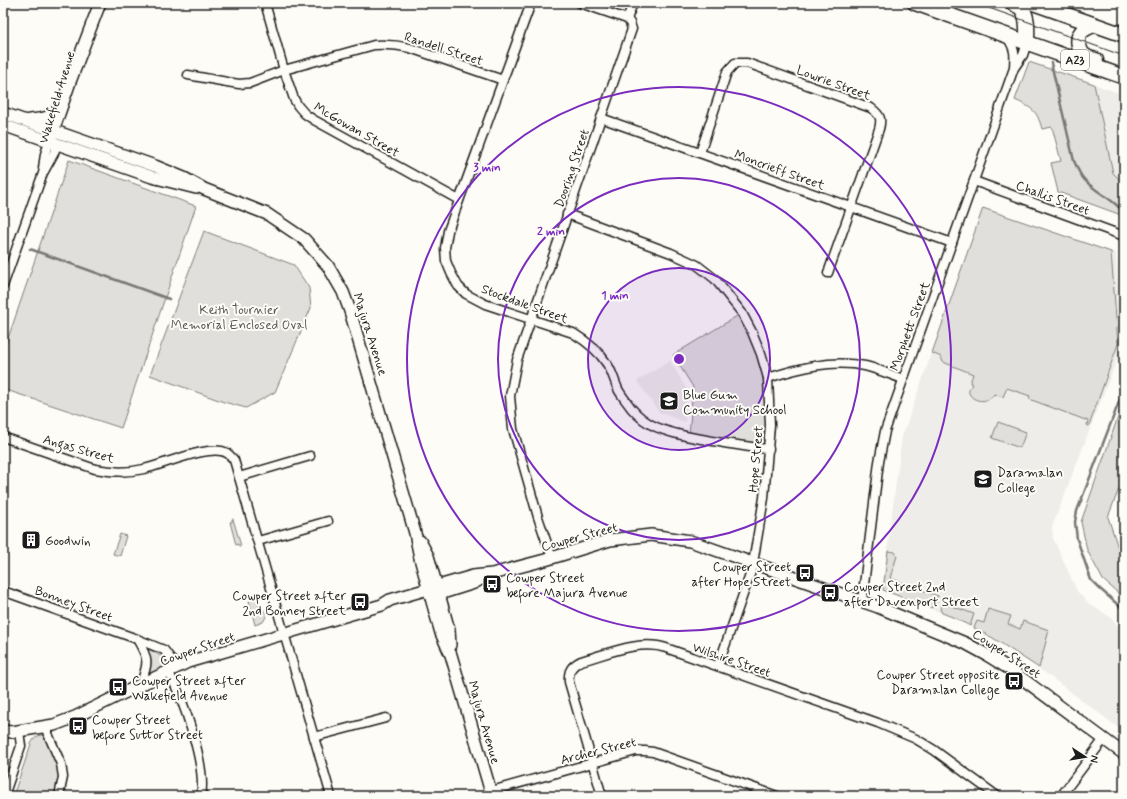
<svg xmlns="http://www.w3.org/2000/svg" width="1127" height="799" font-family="Mynerve,sans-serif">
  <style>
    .built { fill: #eeede9 }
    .green { fill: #e0dfdb; stroke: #7e7e7c }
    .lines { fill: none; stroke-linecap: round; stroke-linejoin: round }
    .stream { stroke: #797876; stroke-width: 2.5 }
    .street-casing { stroke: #1c1c1c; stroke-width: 11 }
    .secondary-casing { stroke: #1c1c1c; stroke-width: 14 }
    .highway-casing { stroke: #1c1c1c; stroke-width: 17 }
    .street { stroke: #fdfcf7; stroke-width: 8 }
    .secondary { stroke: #fdfcf7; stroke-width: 11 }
    .highway { stroke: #fdfcf7; stroke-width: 14 }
    .tram { stroke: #1c1c1c; stroke-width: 1 }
    .ring { fill: none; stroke: #7b2cbf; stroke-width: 2 }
    .labels { text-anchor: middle; stroke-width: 4; stroke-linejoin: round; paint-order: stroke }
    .shield { fill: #fdfcf7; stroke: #605f5e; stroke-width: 1 }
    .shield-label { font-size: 12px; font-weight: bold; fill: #1c1c1c }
    .street-label { font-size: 13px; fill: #1c1c1c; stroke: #fdfcf7 }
    .park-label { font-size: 13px; fill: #575655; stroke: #fdfcf7 }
    .poi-label { font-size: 13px; fill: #1c1c1c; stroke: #fdfcf7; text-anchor: start }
    .centre { fill: #7b2cbf; stroke: #fdfcf7; stroke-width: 2 }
    .ring-label { font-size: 12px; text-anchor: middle; font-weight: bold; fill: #7b2cbf; stroke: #fdfcf7; stroke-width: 4; stroke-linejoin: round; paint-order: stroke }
  </style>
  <rect width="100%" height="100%" fill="#fdfcf7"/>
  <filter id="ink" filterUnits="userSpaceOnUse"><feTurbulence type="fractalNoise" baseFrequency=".025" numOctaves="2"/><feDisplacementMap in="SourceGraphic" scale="8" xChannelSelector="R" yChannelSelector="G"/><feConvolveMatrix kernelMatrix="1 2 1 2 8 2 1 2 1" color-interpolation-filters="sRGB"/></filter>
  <g filter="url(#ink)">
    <!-- built -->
    <g class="built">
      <path d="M1094,84L1124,95V184L1113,173Z"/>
      <path d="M983,208L1116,253L1118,294L1123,344L1052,527L1053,538L1077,591L1089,604L1112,618L1119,628L1124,658V732L1044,672L993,638L955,618L882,590L902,437Z"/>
      <path d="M670,361L687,390L685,422L659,412L637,381Z"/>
    </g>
    <!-- green -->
    <g class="green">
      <path d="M1029,62L1094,84L1113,173L1124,184V216L1058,192L1051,163L1061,161L1052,127L1042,129C1037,110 1032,108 1015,100Z"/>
      <path d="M69,160L196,206L121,428L3,389V353Z"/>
      <path d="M983,208L1111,252L1118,344L1089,426L1087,425L1088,421L1029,399L1030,396L1007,388L1003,397L994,394C990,403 973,403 969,393C968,390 971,386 972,384L970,383L973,374L943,362L941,357L932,353Z"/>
      <path d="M204,231L294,265L309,288L311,308L275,392L246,408L224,402L150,375Z"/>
      <path d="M742,313L768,378L769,449L689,436L693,387L673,355Z"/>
      <path d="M1124,400V476L1108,517L1122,560L1124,563V601L1117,592L1103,580L1087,550L1081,522Z"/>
      <path d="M998,422L1026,432L1020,448L992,438Z"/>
      <path d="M232,519H233L241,546H239L238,544L236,545L230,522H232Z"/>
      <path d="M120,534L126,536L120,556L113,554Z"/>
      <path d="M888,551L895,552L897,556L890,578L938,596L935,606L930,608L883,590Z"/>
      <path d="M259,597L258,604C263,611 270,612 263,622L255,625L249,601Z"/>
      <path d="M946,604L974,614L970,626L955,618L942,613L940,609L942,605L945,606Z"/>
      <path d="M988,609L1011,616L1008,624L1020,629L1023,621L1049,630L1039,668L993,638L974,628L977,621L984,623Z"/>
      <path d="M147,649C156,652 164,657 167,666L149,675L151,661Z"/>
      <path d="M42,735L45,737L60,764L58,796H13L31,744C34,738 36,736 42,735Z"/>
    </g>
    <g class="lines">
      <!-- stream -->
      <g class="stream">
        <path d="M1051,63L1074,161C1077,167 1079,173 1083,178C1094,192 1113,198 1124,213"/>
        <path d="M30,249L169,299"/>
        <path d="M1124,389L1077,511L1075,522L1077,539L1091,580L1100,589L1124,610"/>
      </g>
      <!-- street casing -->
      <g class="street-casing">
        <g id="street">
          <path d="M265,3L284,70L294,99L298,106L305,114L314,120L459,200"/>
          <path d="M531,3L448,231L445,248L446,261L451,273L458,286L466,294L485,304L573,333C586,341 599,351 607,364C612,371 614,380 618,389C620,393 623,397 626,401C632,410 641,419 650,424C670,435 702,439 724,443C739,445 754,448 769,449"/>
          <path d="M627,19L633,3"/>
          <path d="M1007,37C1015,49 1015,53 1014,67"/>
          <path d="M188,75L227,82L239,84L250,83L284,70L374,45C387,44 398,45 410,48L503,80"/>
          <path d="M601,118L952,243"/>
          <path d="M700,153L727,72L735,63H747L871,108C880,115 882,118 879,129L828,273"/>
          <path d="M43,168L45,154L49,142"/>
          <path d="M974,181L1124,236"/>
          <path d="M567,214L671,253L697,265L715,279L742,313L752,332L761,354L768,378L770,425L764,498L752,569L718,666"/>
          <path d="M3,286L43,173L54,153L57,144"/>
          <path d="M768,378C799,368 832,359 865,366C878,369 891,375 903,379"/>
          <path d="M3,437L95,469C113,472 126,473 144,469C163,465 211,443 227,453C230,455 232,458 234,460L331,796"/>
          <path d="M239,477L310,456"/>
          <path d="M258,541L328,521"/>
          <path d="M552,558L538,517L513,429L510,396L517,360L632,29L630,23L627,19L580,3"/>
          <path d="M3,591L137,639L164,650L177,667"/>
          <path d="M862,601L879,462L885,431L1014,68L1023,55L1027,43"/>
          <path d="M137,639C149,659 149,663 140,685"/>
          <path d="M168,671C183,698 207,766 201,796"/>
          <path d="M45,727L61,764L63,777L59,796"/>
          <path d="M314,737L386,718"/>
          <path d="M491,791L636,751H645L653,752L777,796"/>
          <path d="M4,796L21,746L19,731"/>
          <path d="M602,796L569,682C568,671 571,666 581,661C607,654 640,639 666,648L878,723L916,739L934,750L997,796"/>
          <path d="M1061,796L1104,739"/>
        </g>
      </g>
      <!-- secondary casing -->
      <g class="secondary-casing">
        <g id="secondary">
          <path d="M3,113L155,166L184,178L204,189L267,214L304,239L328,266L343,292L350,311L415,533L420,558L433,605L441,633L451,655L492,796"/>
          <path d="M29,120C46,119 51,118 62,104"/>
          <path d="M3,125L152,177L196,188"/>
          <path d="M51,137L71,79L100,3"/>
          <path d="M420,541L428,556L435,580L449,630L450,645"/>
          <path d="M433,596L474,583L483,578"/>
          <path d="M3,731L12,732L54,725L75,717L140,685L188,662L382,605L390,600L473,576L492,574L545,560L610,540L651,535L690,541L878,607L965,643L987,655L1008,668L1124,754"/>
        </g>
      </g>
      <!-- highway casing -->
      <g class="highway-casing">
        <g id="highway">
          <path d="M915,3L1124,77"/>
          <path d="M1013,3C1015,5 1019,6 1021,8C1029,16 1027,33 1027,43"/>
          <path d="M1033,3L1124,35"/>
          <path d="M1094,25C1083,29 1076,33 1079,46C1080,49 1081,53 1084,55C1087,58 1092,59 1096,60"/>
        </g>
      </g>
      <!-- street -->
      <use href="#street" class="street"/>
      <!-- secondary -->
      <use href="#secondary" class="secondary"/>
      <!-- highway -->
      <use href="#highway" class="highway"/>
      <!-- tram -->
      <path class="tram" d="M975,3L1124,56"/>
    </g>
  </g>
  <!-- distance rings -->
  <circle cx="679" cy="359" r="91" fill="#7b2cbf" fill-opacity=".12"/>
  <g class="ring">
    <circle cx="679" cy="359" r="91"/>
    <circle cx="679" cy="359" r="181"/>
    <circle cx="679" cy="359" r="272"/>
  </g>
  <!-- icons -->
  <defs>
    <g id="school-square" transform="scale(1)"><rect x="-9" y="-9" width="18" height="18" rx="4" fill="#1c1c1c" stroke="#fdfcf7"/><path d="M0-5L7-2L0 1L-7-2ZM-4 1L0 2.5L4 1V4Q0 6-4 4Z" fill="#fff"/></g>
    <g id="building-square" transform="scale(1)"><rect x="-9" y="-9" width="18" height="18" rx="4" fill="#1c1c1c" stroke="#fdfcf7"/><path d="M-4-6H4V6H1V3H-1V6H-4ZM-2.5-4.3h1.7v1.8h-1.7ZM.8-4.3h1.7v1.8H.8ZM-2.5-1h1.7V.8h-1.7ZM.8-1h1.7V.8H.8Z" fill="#fff"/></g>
    <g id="bus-square" transform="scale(1)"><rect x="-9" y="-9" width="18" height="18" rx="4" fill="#1c1c1c" stroke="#fdfcf7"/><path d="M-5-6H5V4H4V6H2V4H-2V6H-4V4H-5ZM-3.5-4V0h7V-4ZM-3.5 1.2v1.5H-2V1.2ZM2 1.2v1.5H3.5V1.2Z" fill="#fff"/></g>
  </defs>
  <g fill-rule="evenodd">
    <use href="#school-square" x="669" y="401"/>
    <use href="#school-square" x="983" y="479"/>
    <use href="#building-square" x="31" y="540"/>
    <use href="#bus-square" x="805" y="573"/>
    <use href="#bus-square" x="492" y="584"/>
    <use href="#bus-square" x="830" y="593"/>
    <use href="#bus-square" x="360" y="602"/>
    <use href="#bus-square" x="1014" y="681"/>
    <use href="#bus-square" x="118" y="687"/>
    <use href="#bus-square" x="78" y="726"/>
  </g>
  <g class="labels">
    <!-- shield labels -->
    <rect class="shield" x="1061" y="50" width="28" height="20" rx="3"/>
    <g class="shield-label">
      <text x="1075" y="64">A23</text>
    </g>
    <!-- street labels -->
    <g class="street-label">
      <text transform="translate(444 48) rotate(18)" y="5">Randell Street</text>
      <text transform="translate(834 82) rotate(20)" y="5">Lowrie Street</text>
      <text transform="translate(56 97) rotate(-73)" y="5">Wakefield Avenue</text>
      <text transform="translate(357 129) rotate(30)" y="5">McGowan Street</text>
      <text transform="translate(571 168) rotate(-71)" y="5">Dooring Street</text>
      <text transform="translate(780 169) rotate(20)" y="5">Moncrieff Street</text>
      <text transform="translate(1053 197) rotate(20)" y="5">Challis Street</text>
      <text transform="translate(525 303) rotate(20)" y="5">Stockdale Street</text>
      <text transform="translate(909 326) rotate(-70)" y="5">Morphett Street</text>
      <text transform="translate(371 334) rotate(72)" y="5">Majura Avenue</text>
      <text transform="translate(79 448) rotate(16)" y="5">Angas Street</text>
      <text transform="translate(755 459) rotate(-85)" y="5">Hope Street</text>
      <text transform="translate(579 536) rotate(-15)" y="5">Cowper Street</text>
      <text transform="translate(74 603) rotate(20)" y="5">Bonney Street</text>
      <text transform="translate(197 648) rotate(-19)" y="5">Cowper Street</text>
      <text transform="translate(1007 653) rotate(33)" y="5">Cowper Street</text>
      <text transform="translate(732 659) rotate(19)" y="5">Wilshire Street</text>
      <text transform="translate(485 722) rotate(74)" y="5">Majura Avenue</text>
      <text transform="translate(598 750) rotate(-14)" y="5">Archer Street</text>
    </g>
    <!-- park labels -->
    <g class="park-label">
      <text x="239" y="314">Keith Tournier<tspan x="239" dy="15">Memorial Enclosed Oval</tspan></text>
    </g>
    <!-- poi labels -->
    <g class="poi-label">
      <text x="683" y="399">Blue Gum<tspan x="683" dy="15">Community School</tspan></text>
      <text x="997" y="477">Daramalan<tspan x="997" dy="15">College</tspan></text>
      <text x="45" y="545">Goodwin</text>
      <text x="791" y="571" text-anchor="end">Cowper Street<tspan x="791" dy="15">after Hope Street</tspan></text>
      <text x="506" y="582">Cowper Street<tspan x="506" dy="15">before Majura Avenue</tspan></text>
      <text x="844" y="591">Cowper Street 2nd<tspan x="844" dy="15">after Davenport Street</tspan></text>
      <text x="346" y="600" text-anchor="end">Cowper Street after<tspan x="346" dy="15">2nd Bonney Street</tspan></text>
      <text x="1000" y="679" text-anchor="end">Cowper Street opposite<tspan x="1000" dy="15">Daramalan College</tspan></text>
      <text x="132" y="685">Cowper Street after<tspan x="132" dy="15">Wakefield Avenue</tspan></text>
      <text x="92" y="724">Cowper Street<tspan x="92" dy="15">before Suttor Street</tspan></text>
    </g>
  </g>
  <circle cx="679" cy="359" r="6" class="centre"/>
  <g class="ring-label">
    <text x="487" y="171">3 min</text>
    <text x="551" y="235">2 min</text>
    <text x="615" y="299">1 min</text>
  </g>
  <!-- margin -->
  <rect width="1127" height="799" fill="none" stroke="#fdfcf7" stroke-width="16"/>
  <rect x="8" y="8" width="1111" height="783" fill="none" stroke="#1c1c1c" stroke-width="1.5" filter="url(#ink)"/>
  <!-- north arrow -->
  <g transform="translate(1085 757) rotate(102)" stroke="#fdfcf7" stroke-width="3" paint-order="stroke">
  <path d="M0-3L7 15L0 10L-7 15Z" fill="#1c1c1c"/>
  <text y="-6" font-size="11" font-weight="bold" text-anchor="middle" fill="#1c1c1c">N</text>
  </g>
</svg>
